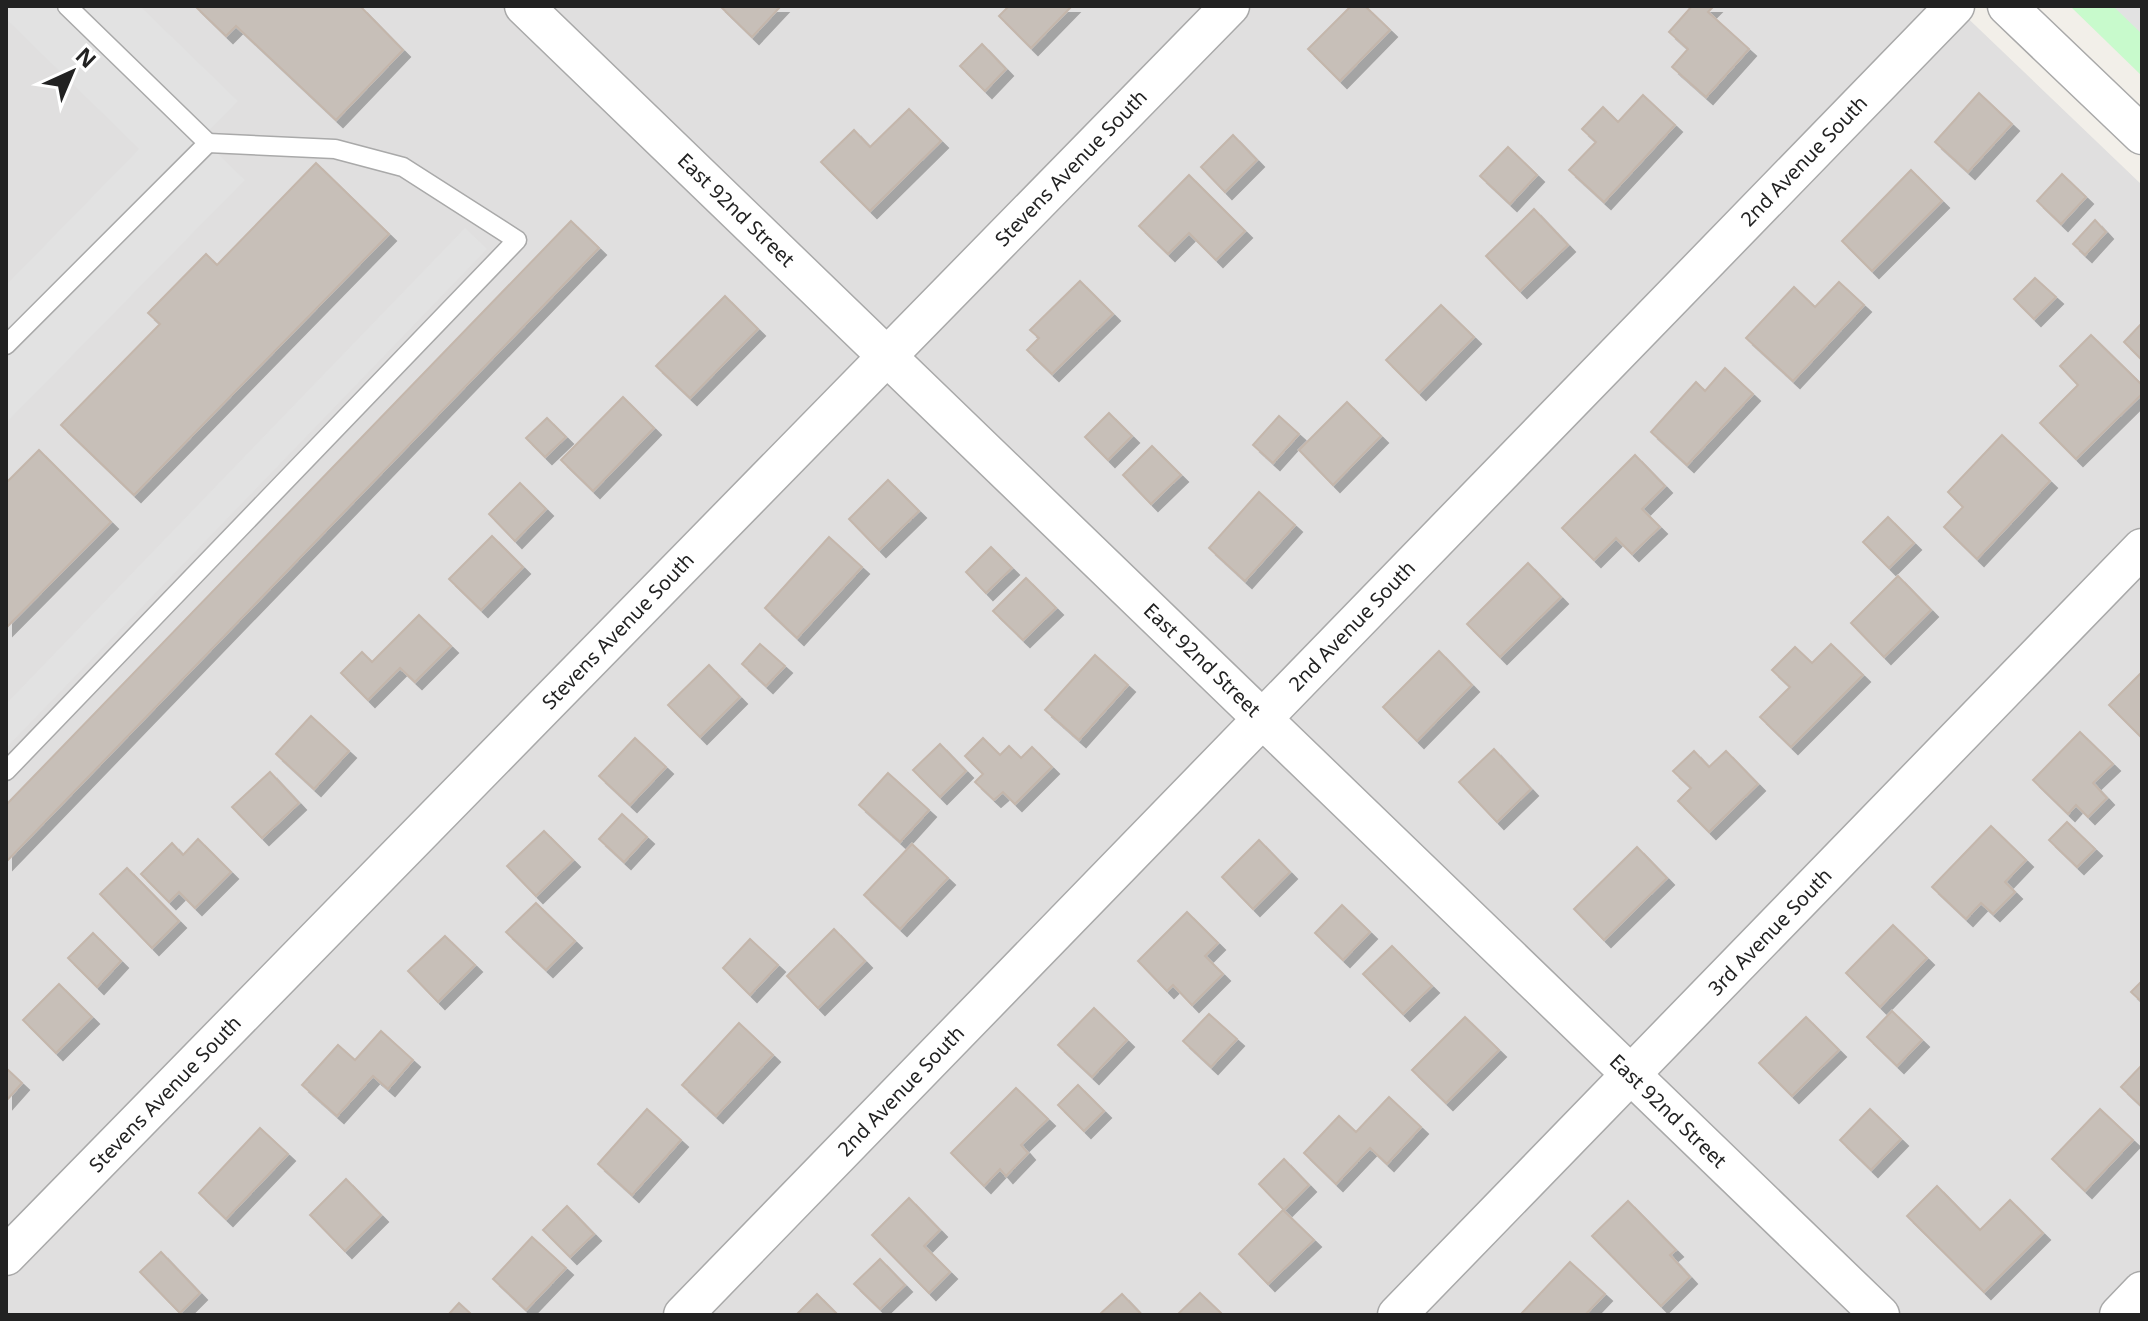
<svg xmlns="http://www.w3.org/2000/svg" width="2148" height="1321" font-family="'Noto Sans',sans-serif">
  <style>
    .residential { fill: #e0dfdf }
    .park { fill: #c8facc }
    .parking { fill: #e2e2e2 }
    .building { fill: #c7bfb8; stroke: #c4b6ab; stroke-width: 2; filter: url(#shadow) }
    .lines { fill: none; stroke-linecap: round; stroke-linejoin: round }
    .lane-casing { stroke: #a9a9a9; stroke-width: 21 }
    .street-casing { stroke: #a9a9a9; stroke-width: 41 }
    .lane { stroke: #fff; stroke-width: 18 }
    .street { stroke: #fff; stroke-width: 38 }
    .labels { text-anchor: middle; stroke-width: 8; stroke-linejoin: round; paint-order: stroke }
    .street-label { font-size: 20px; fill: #222; stroke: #fff }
  </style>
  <defs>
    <filter id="shadow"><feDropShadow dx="7" dy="7" stdDeviation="0" flood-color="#0004"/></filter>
  </defs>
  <rect width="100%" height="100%" fill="#f2efe9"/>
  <!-- residential -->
  <path class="residential" d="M6,6H1955L2142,185V1315H6Z"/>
  <!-- park -->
  <path class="park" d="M2070,6H2142V76Z"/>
  <!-- parking -->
  <g class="parking">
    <path d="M6,6H140L238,101L202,138L245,180L6,423V285L139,149L6,19Z"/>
    <path d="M2113,6H2142V34Z"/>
    <path d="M465,228L487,249L6,748V704Z"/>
  </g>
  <!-- building -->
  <g class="building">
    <path d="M195,6H360L403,50L336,120L236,26L226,36Z"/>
    <path d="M720,6H781L752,37Z"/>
    <path d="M1009,6H1072L1031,48L999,16Z"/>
    <path d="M1351,6H1365L1390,30L1340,81L1308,49Z"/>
    <path d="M1692,6H1714L1708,12L1749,49L1706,97L1672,67L1688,49L1669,32Z"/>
    <path d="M982,44L1006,69L985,91L960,66Z"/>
    <path d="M1979,93L2012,124L1968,172L1935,142Z"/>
    <path d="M1643,95L1675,125L1604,202L1569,170L1596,142L1582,129L1603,107L1618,122Z"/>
    <path d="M909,109L941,141L870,211L821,162L854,130L870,147Z"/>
    <path d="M1233,135L1257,160L1225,192L1201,167Z"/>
    <path d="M1508,147L1537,175L1510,204L1480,176Z"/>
    <path d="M316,163L389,234L134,495L61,425L160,324L148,313L206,254L217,265Z"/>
    <path d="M1911,170L1942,201L1872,271L1842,241Z"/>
    <path d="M2062,174L2086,197L2061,224L2037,201Z"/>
    <path d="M1189,175L1245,231L1216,260L1189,233L1168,254L1139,226Z"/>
    <path d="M1534,209L1568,245L1520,291L1486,256Z"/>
    <path d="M2095,220L2106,232L2085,255L2073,244Z"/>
    <path d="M571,221L599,248L6,862V805Z"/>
    <path d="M2035,278L2056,297L2034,319L2014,299Z"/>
    <path d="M1080,281L1113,314L1052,374L1027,350L1039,338L1030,330Z"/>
    <path d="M1839,282L1864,305L1793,381L1746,338L1794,287L1815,307Z"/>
    <path d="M725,296L758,329L690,398L656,366Z"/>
    <path d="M1441,305L1474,337L1419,393L1386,360Z"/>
    <path d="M2142,323V360L2124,342Z"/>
    <path d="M2091,335L2142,385V394L2076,459L2040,423L2078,385L2060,366Z"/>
    <path d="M1725,368L1753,394L1687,465L1651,432L1696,382L1705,391Z"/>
    <path d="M623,397L654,428L593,491L561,460Z"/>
    <path d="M1347,402L1381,436L1333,485L1299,450Z"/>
    <path d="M1109,413L1132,436L1108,460L1085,437Z"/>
    <path d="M1279,416L1299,434L1273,463L1253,445Z"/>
    <path d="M547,418L566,437L545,457L526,438Z"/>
    <path d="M2002,435L2050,481L1977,559L1944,527L1963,507L1948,492Z"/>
    <path d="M1152,446L1181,475L1151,504L1123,475Z"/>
    <path d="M39,450L111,522L6,628V483Z"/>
    <path d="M1635,455L1665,486L1642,509L1660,527L1632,554L1616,538L1594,560L1562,528Z"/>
    <path d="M888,480L919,511L879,550L849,519Z"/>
    <path d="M520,483L546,509L515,541L489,514Z"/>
    <path d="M1259,492L1295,525L1245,581L1209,548Z"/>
    <path d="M1888,517L1914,543L1889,568L1863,542Z"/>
    <path d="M492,536L523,567L481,610L449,579Z"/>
    <path d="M829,537L862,567L797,638L765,608Z"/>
    <path d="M991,547L1012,568L986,593L966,572Z"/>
    <path d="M1528,563L1561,597L1500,657L1467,624Z"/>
    <path d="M1898,576L1931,610L1884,657L1851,623Z"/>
    <path d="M1026,578L1056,608L1023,640L993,611Z"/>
    <path d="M419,615L451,646L415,682L400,668L368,700L341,673L362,652L372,662Z"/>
    <path d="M760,644L785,666L766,686L742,664Z"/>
    <path d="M1831,644L1863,675L1791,747L1760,717L1790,687L1772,670L1795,647L1812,663Z"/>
    <path d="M1439,651L1472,685L1417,741L1383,707Z"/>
    <path d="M1095,655L1128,685L1079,740L1045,710Z"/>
    <path d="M709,665L740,697L700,737L668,705Z"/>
    <path d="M2142,672V737H2141L2109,705Z"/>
    <path d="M311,716L349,751L314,789L276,754Z"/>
    <path d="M2080,732L2113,764L2093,783L2107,798L2088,817L2076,805L2068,814L2033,780Z"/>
    <path d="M635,738L666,767L630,805L599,776Z"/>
    <path d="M983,738L1000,755L1009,746L1021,758L1032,747L1052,767L1015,804L1003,792L994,800L975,782L983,774L965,756Z"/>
    <path d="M940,744L966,771L940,797L913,770Z"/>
    <path d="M1494,749L1531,789L1497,822L1459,782Z"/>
    <path d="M1694,751L1709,767L1726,751L1758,784L1709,832L1678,801L1691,788L1673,771Z"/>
    <path d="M270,772L299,803L262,838L232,807Z"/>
    <path d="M888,773L929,810L900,842L859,805Z"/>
    <path d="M622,814L647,837L624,862L599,839Z"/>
    <path d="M2067,822L2095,849L2077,867L2049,840Z"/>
    <path d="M1991,826L2026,860L2005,882L2015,892L1993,914L1981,903L1966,919L1932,887Z"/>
    <path d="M544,831L573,860L536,896L507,866Z"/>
    <path d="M198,839L231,872L195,908L179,892L169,902L141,874L172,843L183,855Z"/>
    <path d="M1259,840L1290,872L1253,909L1222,877Z"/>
    <path d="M912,844L948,878L900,929L864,895Z"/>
    <path d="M1637,847L1667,878L1604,940L1574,909Z"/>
    <path d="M127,868L179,921L152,948L100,894Z"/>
    <path d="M536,903L575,941L546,970L506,932Z"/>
    <path d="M1342,905L1370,932L1343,960L1315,933Z"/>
    <path d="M1187,912L1218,943L1205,956L1223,974L1192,1005L1173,985L1167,991L1138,961Z"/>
    <path d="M1893,925L1927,958L1880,1007L1846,973Z"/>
    <path d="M834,929L865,961L818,1008L787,976Z"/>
    <path d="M93,933L121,961L97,987L68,958Z"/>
    <path d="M445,936L475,965L438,1002L408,971Z"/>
    <path d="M750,939L778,965L750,995L723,968Z"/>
    <path d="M1392,946L1432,986L1403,1014L1363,974Z"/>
    <path d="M2142,981V1002L2131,992Z"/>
    <path d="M59,984L92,1017L56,1053L23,1020Z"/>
    <path d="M1094,1008L1127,1040L1092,1077L1058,1045Z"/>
    <path d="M1892,1011L1922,1040L1897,1066L1867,1037Z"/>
    <path d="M1209,1014L1237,1039L1211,1067L1183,1041Z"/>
    <path d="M1465,1017L1499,1050L1446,1103L1412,1070Z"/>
    <path d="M1806,1017L1839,1050L1792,1096L1759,1063Z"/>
    <path d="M739,1023L773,1055L716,1116L682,1085Z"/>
    <path d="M381,1031L413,1060L388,1089L373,1076L337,1116L302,1085L338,1045L355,1060Z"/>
    <path d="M2142,1065V1107L2121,1087Z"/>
    <path d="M6,1068L22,1083L6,1101Z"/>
    <path d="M1078,1085L1104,1111L1084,1131L1058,1105Z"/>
    <path d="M1016,1088L1048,1119L1021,1145L1028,1153L1006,1176L1000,1169L984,1186L951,1153Z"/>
    <path d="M1389,1097L1421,1127L1387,1164L1370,1148L1336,1184L1304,1153L1339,1116L1356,1132Z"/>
    <path d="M647,1109L681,1140L632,1195L598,1164Z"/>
    <path d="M1870,1109L1901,1139L1871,1170L1840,1140Z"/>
    <path d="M2100,1109L2133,1140L2085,1191L2052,1159Z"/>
    <path d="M260,1128L288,1154L226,1219L199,1193Z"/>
    <path d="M1284,1159L1309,1185L1284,1210L1259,1184Z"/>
    <path d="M346,1179L381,1215L345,1251L310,1215Z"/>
    <path d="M1937,1186L1980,1230L2010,1200L2043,1233L1984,1292L1907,1216Z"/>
    <path d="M909,1198L940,1230L924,1246L950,1272L929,1293L872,1235Z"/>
    <path d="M1628,1201L1676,1250L1670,1255L1690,1277L1661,1306L1592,1236Z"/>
    <path d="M567,1206L594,1234L570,1257L543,1230Z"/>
    <path d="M1283,1210L1314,1240L1268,1284L1239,1254Z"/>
    <path d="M532,1237L566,1268L526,1310L493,1279Z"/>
    <path d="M161,1252L200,1293L180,1313L140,1272Z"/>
    <path d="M880,1259L905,1285L880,1309L854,1284Z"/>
    <path d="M1570,1262L1605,1294L1585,1315H1520Z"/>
    <path d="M1200,1293L1223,1315H1177Z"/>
    <path d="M817,1294L838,1315H796Z"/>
    <path d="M1122,1294L1142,1315H1099Z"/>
    <path d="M459,1303L472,1315H448Z"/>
  </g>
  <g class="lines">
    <!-- lane casing -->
    <g class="lane-casing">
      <g id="lane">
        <path d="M6,345L208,143L67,6"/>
        <path d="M6,771L517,240L403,167L335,149L208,143"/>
      </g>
    </g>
    <!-- street casing -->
    <g class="street-casing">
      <g id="street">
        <path d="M524,6L1880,1315"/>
        <path d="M2007,6L2142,135"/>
        <path d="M6,1256L1230,6"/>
        <path d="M683,1315L1955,6"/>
        <path d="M1397,1315L2142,548"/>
        <path d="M2119,1315L2142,1291"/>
      </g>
    </g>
    <!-- lane -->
    <use href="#lane" class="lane"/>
    <!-- street -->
    <use href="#street" class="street"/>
  </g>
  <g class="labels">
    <!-- street labels -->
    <g class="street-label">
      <text transform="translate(1804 161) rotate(-46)" y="7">2nd Avenue South</text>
      <text transform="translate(1071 168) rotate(-46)" y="7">Stevens Avenue South</text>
      <text transform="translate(736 210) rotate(44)" y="7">East 92nd Street</text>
      <text transform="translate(1352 626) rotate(-46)" y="7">2nd Avenue South</text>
      <text transform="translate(618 631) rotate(-46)" y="7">Stevens Avenue South</text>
      <text transform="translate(1202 660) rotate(44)" y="7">East 92nd Street</text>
      <text transform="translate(1770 932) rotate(-46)" y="7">3rd Avenue South</text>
      <text transform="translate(901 1091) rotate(-46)" y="7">2nd Avenue South</text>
      <text transform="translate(165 1094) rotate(-46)" y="7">Stevens Avenue South</text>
      <text transform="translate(1668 1111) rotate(44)" y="7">East 92nd Street</text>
    </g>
  </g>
  <!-- border -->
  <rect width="2148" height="1321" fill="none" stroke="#222222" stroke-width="16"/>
  <!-- north arrow -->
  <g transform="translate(72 72) rotate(44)" stroke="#ffffff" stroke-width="6" paint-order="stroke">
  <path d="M0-6L14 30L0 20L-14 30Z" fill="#222222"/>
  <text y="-12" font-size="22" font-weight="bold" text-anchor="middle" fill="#222222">N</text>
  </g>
</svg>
